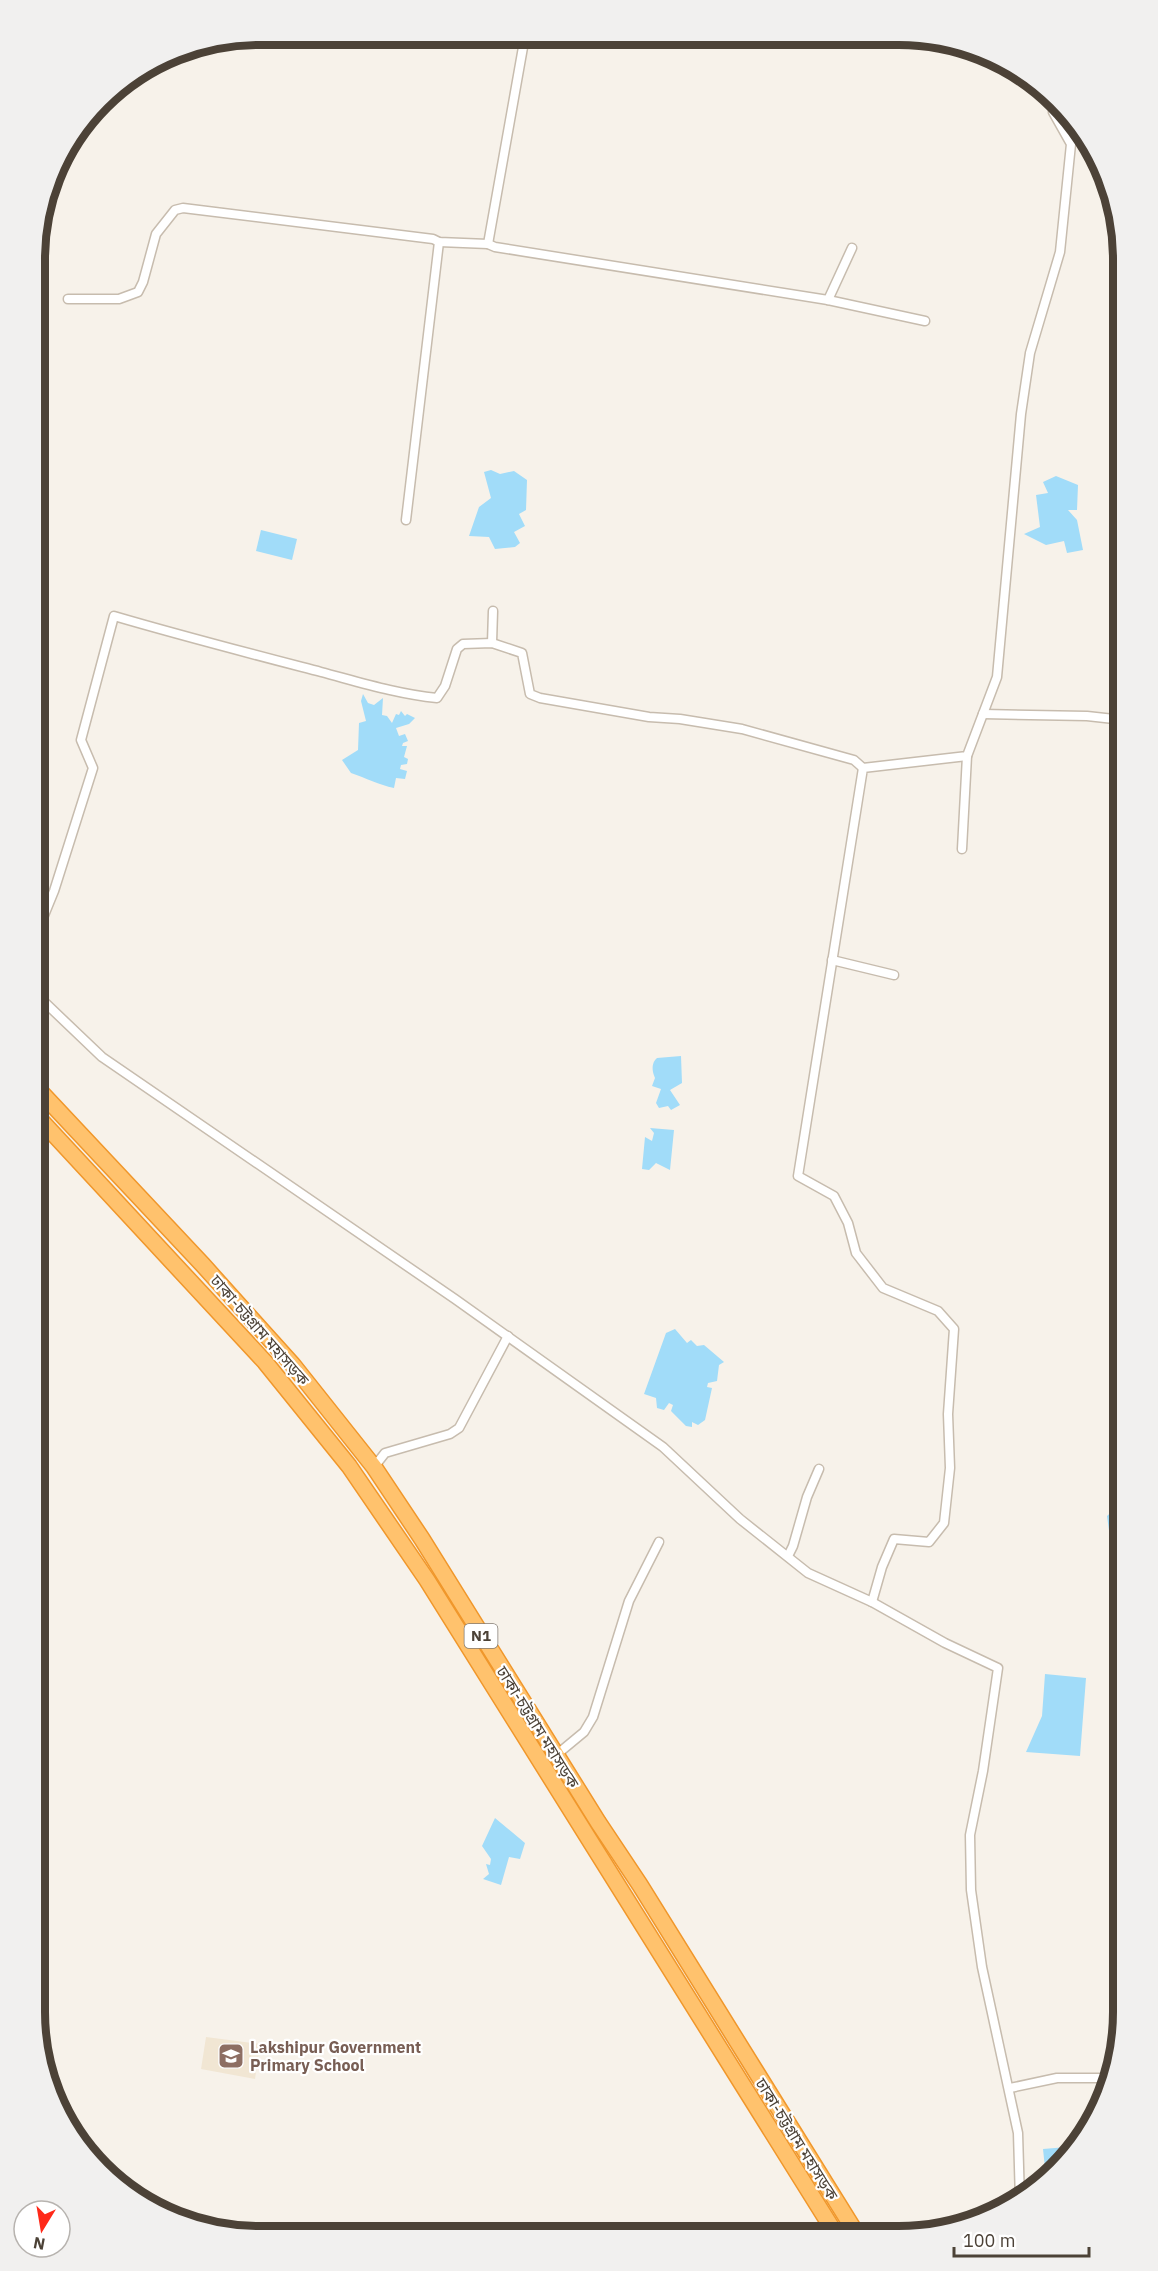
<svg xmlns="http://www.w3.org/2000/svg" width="1158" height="2271" font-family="'IBM Plex Sans','Noto Sans Bengali',sans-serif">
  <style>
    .education { fill: #f1e6d3 }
    .water { fill: #a1dcf9 }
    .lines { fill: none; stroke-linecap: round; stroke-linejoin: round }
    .street-casing { stroke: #c7bcae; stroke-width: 11 }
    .highway-casing { stroke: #f0972b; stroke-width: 18 }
    .street { stroke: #fff; stroke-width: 8 }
    .highway { stroke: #ffc26d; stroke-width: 15 }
    .labels { text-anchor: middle; stroke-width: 4.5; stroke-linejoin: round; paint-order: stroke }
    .shield { fill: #fff; stroke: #827b73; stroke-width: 1.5 }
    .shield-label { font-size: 15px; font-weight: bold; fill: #4c4237 }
    .street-label { font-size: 16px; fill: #4c4237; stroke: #fff }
    .education-label { font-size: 16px; font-weight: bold; fill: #785e54; stroke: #fff; text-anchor: start }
    .rim { fill: none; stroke: #4c4237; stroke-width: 8 }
  </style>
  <rect width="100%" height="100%" fill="#f7f2ea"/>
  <!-- education -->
  <path class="education" d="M206,2037L260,2044L255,2079L201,2069Z"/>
  <!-- water -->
  <g class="water">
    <path d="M491,470L500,474L514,471L527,480L526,510L519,514L525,526L514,532L520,543L515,547L495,549L489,537L469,536L479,507L491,498L484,472Z"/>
    <path d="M1056,476L1078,485L1077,510H1068L1077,520L1083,550L1067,553L1064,541L1046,545L1024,534L1040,527L1036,495L1048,493L1043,482Z"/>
    <path d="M261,530L297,539L292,560L256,551Z"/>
    <path d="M363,694L368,703L374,705L383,698L382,715L387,716L392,723L396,714L399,715L401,711L405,716L407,714L415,718L409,724L396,728L399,736L405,734L408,741L403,743L402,746H407L404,757L408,759L407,764L401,765L400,769L407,771L405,779L396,778L394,788C379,785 366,778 351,773L342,760L358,750L359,723L366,721L361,701Z"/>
    <path d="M681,1056L682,1083L670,1090L680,1105L671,1110L668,1106L659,1108L656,1103L661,1089L652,1086L655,1078C652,1071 651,1063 657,1058Z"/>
    <path d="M650,1128L674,1130L670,1170L656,1163L649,1170L642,1169L645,1137L652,1141L654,1133Z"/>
    <path d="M675,1329L687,1343L691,1340L697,1346L704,1345L724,1362L719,1365L717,1381L708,1383L707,1387L712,1388L705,1420L698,1425L692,1422V1427L686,1426L671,1411L673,1405L669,1403L664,1410L657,1408L656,1398L644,1394L666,1333Z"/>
    <path d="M1118,1491L1123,1492V1549L1111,1545L1107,1516L1116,1508L1114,1497Z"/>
    <path d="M1045,1674L1086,1678L1080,1756L1026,1752L1042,1716Z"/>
    <path d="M495,1818L525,1843L520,1859L509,1857L501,1885L483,1879L489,1874L486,1864L490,1865L491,1859L482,1846Z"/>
    <path d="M1079,2146L1077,2149L1046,2178L1043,2149Z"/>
  </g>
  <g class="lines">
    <!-- street casing -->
    <g class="street-casing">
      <g id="street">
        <path d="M488,244L525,36"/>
        <path d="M68,299H119L138,292L143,282L156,234L175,210L183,208L433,239L439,242L488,244L495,247L828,300L925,321"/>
        <path d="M828,300L852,248"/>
        <path d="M406,520L439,242"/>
        <path d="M492,643L493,611"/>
        <path d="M983,714L1087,716L1123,720"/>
        <path d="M962,849L967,756"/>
        <path d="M36,935L54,891L93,768L81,740L114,616C182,636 252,654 321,672C359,682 397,694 437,698L445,686L457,649L463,644L492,643L522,653L530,694L540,698L649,717L680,719L742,729L854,760L863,768"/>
        <path d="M832,960L894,975"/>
        <path d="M36,994L102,1057L455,1299L663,1447L740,1519L808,1573L872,1602L945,1643L998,1668L983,1771L970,1835L971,1890L982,1967L1018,2133L1020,2201"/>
        <path d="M374,1467L385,1453L450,1434L459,1428L508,1336"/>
        <path d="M788,1556L793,1546L807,1497L819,1469"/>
        <path d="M872,1602L882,1567L894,1539L929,1542L944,1523L950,1468L948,1414L954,1329L938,1311L883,1288L856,1253L848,1223L834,1196L798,1176L863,768L967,756L997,677L1021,414L1030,353L1060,252L1071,144L1053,112L1054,98"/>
        <path d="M555,1756L584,1732L593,1717L629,1601L659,1542"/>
        <path d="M1010,2088L1057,2078H1111"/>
      </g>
    </g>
    <!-- highway casing -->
    <g class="highway-casing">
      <g id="highway">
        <path d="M35,1086L203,1265L293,1365L374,1467L422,1539L598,1822L640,1885L858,2236"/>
        <path d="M35,1114L265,1362L349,1466L427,1580L837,2236"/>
      </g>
    </g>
    <!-- street -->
    <use href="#street" class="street"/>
    <!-- highway -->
    <use href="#highway" class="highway"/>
  </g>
  <!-- icons -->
  <defs>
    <g id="school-square" transform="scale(1.35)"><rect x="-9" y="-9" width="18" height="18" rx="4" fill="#8d6e63" stroke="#fff"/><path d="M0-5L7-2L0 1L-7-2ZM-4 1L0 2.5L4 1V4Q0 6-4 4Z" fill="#fff"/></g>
  </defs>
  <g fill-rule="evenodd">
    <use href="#school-square" x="231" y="2056"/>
  </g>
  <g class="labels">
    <!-- shield labels -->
    <rect class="shield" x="464.5" y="1624" width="33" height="24" rx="4.5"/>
    <g class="shield-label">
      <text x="481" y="1641">N1</text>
    </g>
    <!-- street labels -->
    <g class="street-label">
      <text transform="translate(260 1330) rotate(49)" y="6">ঢাকা-চট্টগ্রাম মহাসড়ক</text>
      <text transform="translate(538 1727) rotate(58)" y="6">ঢাকা-চট্টগ্রাম মহাসড়ক</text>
      <text transform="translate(797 2139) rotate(58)" y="6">ঢাকা-চট্টগ্রাম মহাসড়ক</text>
    </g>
    <!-- education labels -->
    <g class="education-label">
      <text x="250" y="2053">Lakshipur Government<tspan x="250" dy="18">Primary School</tspan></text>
    </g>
  </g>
  <!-- crop -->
  <path d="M0 0H1158V2271H0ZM259 45H899A214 214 0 0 1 1113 259V2012A214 214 0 0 1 899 2226H259A214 214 0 0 1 45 2012V259A214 214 0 0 1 259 45Z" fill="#f1f0ef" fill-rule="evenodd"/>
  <path class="rim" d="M259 45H899A214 214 0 0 1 1113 259V2012A214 214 0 0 1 899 2226H259A214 214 0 0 1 45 2012V259A214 214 0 0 1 259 45Z"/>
  <!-- north arrow -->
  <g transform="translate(42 2229) rotate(191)"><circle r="28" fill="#ffffff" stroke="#b7b3af" stroke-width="1.5"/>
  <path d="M0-4.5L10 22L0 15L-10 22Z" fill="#ff2919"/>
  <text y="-9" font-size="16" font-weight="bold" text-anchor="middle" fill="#4c4237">N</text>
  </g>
  <!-- scale -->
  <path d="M954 2247v9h135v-9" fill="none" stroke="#4c4237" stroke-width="3"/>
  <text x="963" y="2247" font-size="18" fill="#4c4237" stroke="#ffffff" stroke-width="4.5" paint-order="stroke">100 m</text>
</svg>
